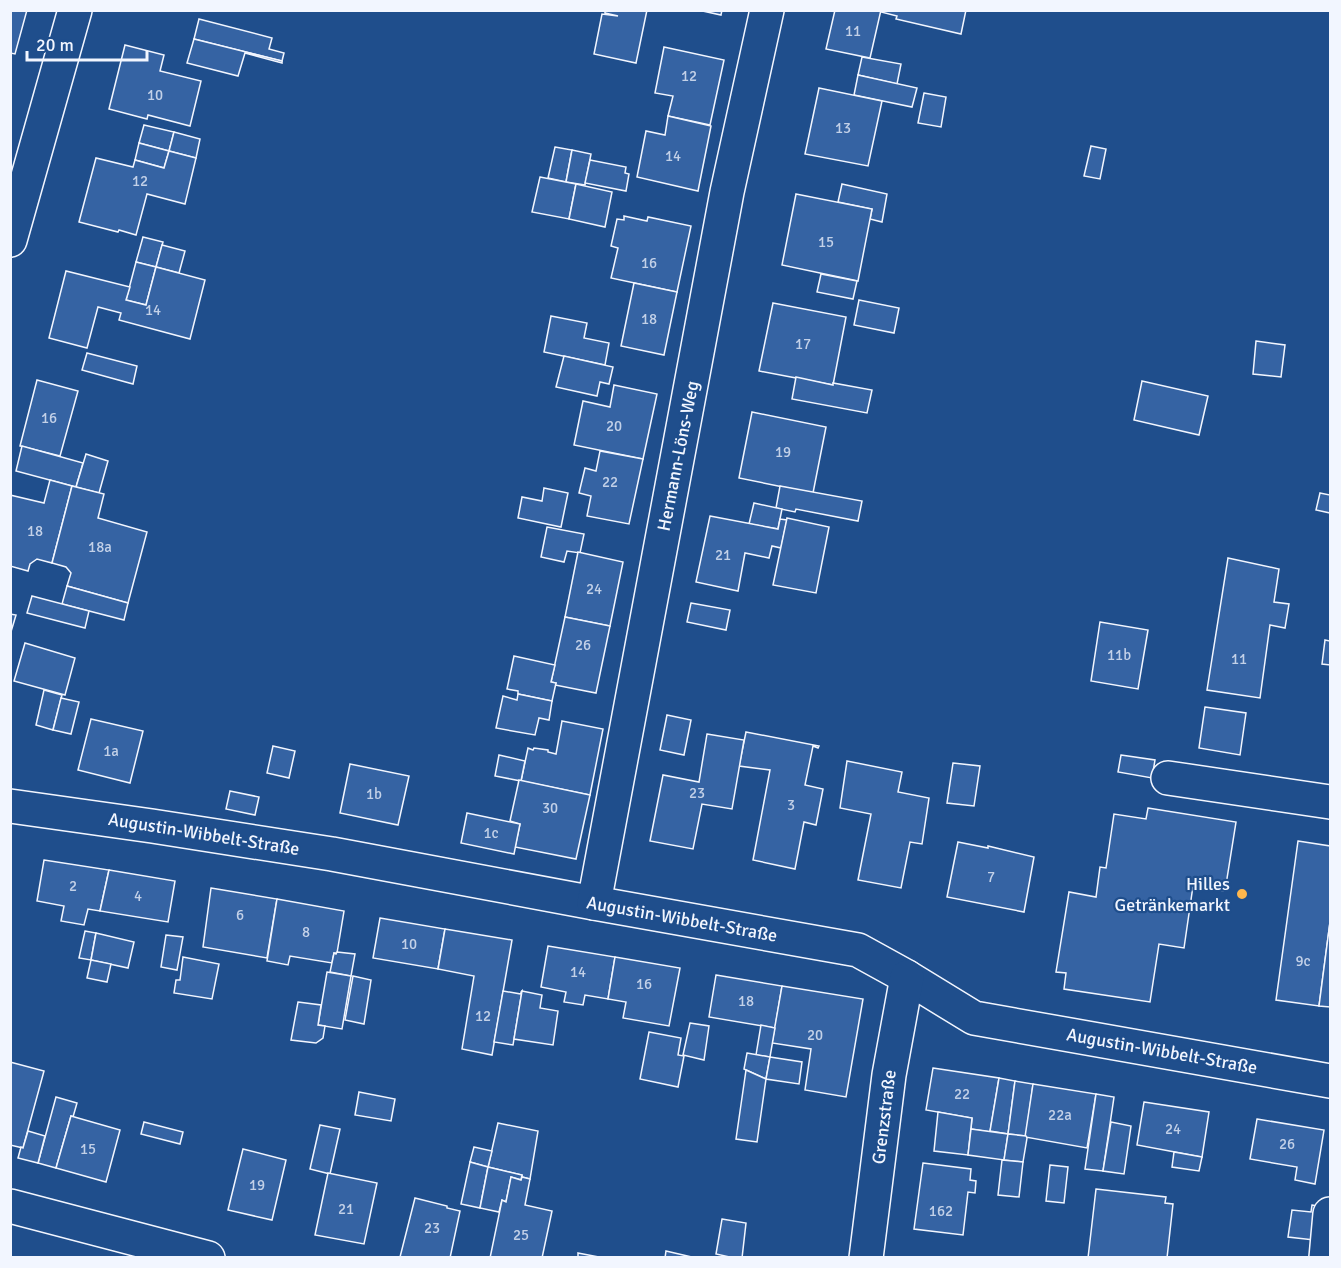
<svg xmlns="http://www.w3.org/2000/svg" width="1341" height="1268" font-family="Signika,sans-serif">
  <style>
    .building { fill: #3563a3; stroke: #f2f6ff; stroke-width: 1.5 }
    .lines { fill: none; stroke-linecap: round; stroke-linejoin: round }
    .minor-casing { stroke: #f2f6ff; stroke-width: 36 }
    .minor { stroke: #1f4e8c; stroke-width: 33 }
    .poi-dot { fill: #ffb74d; stroke: #1f4e8c; stroke-width: 2 }
    .labels { text-anchor: middle; stroke-width: 4.5; stroke-linejoin: round; paint-order: stroke }
    .number-label { font-size: 15px; fill: #c3d1e8 }
    .street-label { font-size: 18px; fill: #f2f6ff; stroke: #1f4e8c }
    .poi-label { font-size: 18px; fill: #f2f6ff; stroke: #1f4e8c; text-anchor: end }
  </style>
  <rect width="100%" height="100%" fill="#1f4e8c"/>
  <!-- building -->
  <g class="building">
    <path d="M10,10H27L15,54L10,53Z"/>
    <path d="M605,10H647L636,63L594,54L602,14L618,16L605,13Z"/>
    <path d="M698,10H722L721,15Z"/>
    <path d="M835,10H881L870,58L826,49Z"/>
    <path d="M881,10H966L961,34L896,19L897,16L881,12Z"/>
    <path d="M199,19L272,38L269,49L284,53L282,61L194,39Z"/>
    <path d="M194,39L282,61V63L245,53L238,76L187,63Z"/>
    <path d="M125,45L164,55L160,71L201,81L190,126L148,115L147,119L109,109Z"/>
    <path d="M664,47L724,60L710,125L668,116L673,96L655,93Z"/>
    <path d="M862,57L901,64L897,84L858,75Z"/>
    <path d="M858,75L917,88L912,107L854,95Z"/>
    <path d="M819,88L882,101L868,166L805,154Z"/>
    <path d="M924,93L946,97L941,127L918,123Z"/>
    <path d="M668,116L711,126L698,191L637,177L646,131L665,135Z"/>
    <path d="M144,125L174,132L169,151L139,143Z"/>
    <path d="M174,132L200,139L196,158L169,151Z"/>
    <path d="M139,143L169,151L164,168L135,160Z"/>
    <path d="M1091,146L1106,149L1100,179L1084,176Z"/>
    <path d="M555,147L572,150L566,182L548,178Z"/>
    <path d="M572,150L591,154L585,185L566,182Z"/>
    <path d="M169,151L196,158L185,204L147,194L136,235L119,230L118,232L79,222L96,158L133,167L135,160L164,168Z"/>
    <path d="M590,160L626,167L625,173L629,174L626,191L585,183Z"/>
    <path d="M540,177L576,184L569,219L532,212Z"/>
    <path d="M576,184L612,192L605,227L569,219Z"/>
    <path d="M842,184L887,194L882,222L870,219L872,209L838,202Z"/>
    <path d="M796,194L872,209L858,281L782,265Z"/>
    <path d="M624,216L647,221L648,217L691,226L677,292L611,278L618,248L611,246L617,219L624,220Z"/>
    <path d="M143,237L163,242L156,267L136,262Z"/>
    <path d="M162,245L185,251L179,273L156,267Z"/>
    <path d="M136,262L156,267L146,305L126,300Z"/>
    <path d="M156,267L205,280L190,339L119,320L121,313L98,307L87,348L49,338L66,271L130,287L126,300L146,305Z"/>
    <path d="M821,274L857,281L853,299L817,292Z"/>
    <path d="M634,283L677,292L664,355L621,346Z"/>
    <path d="M859,300L899,308L894,333L854,325Z"/>
    <path d="M773,303L846,317L833,385L759,371Z"/>
    <path d="M551,316L587,323L584,338L609,343L605,365L544,352Z"/>
    <path d="M1256,341L1285,345L1281,377L1253,374Z"/>
    <path d="M87,353L137,366L133,384L82,370Z"/>
    <path d="M564,356L613,367L609,384L600,382L597,396L556,387Z"/>
    <path d="M796,377L833,385V383L872,390L867,413L792,399Z"/>
    <path d="M37,380L78,391L60,456L20,446Z"/>
    <path d="M1142,381L1208,396L1199,435L1134,420Z"/>
    <path d="M614,385L657,394L643,459L574,445L583,401L610,407Z"/>
    <path d="M752,412L826,427L813,493L739,478Z"/>
    <path d="M22,446L83,463L76,487L16,471Z"/>
    <path d="M600,451L643,459L629,524L587,516L591,496L579,493L585,468L596,471Z"/>
    <path d="M86,454L108,461L99,493L76,487Z"/>
    <path d="M50,480L72,486L52,563L37,559L30,564L28,571L10,566V495L44,503Z"/>
    <path d="M72,486L104,494L98,518L147,532L128,603L67,586L71,573L66,567L52,563Z"/>
    <path d="M780,486L862,501L858,521L796,509L795,512L776,508Z"/>
    <path d="M544,488L568,493L561,527L518,518L522,497L542,501Z"/>
    <path d="M1320,493L1330,495V513L1316,510Z"/>
    <path d="M754,503L782,509L778,529L749,524Z"/>
    <path d="M710,516L778,529L780,519L787,520L781,548L772,546L769,558L745,553L738,591L696,582Z"/>
    <path d="M787,518L829,527L816,593L773,585Z"/>
    <path d="M547,527L584,534L580,553L567,551L564,562L541,557Z"/>
    <path d="M578,552L623,562L610,626L565,617Z"/>
    <path d="M1228,558L1279,569L1274,602L1289,604L1285,628L1270,625L1260,698L1207,690Z"/>
    <path d="M67,586L128,603L124,620L62,604Z"/>
    <path d="M32,596L89,611L85,628L27,613Z"/>
    <path d="M691,603L730,610L726,630L687,622Z"/>
    <path d="M10,614L16,615L10,635Z"/>
    <path d="M565,617L610,626L596,693L555,685L556,683L551,682Z"/>
    <path d="M1100,622L1148,630L1138,689L1091,681Z"/>
    <path d="M1325,640L1330,641V665L1322,664Z"/>
    <path d="M25,643L75,658L65,695L14,681Z"/>
    <path d="M514,656L555,665L551,682L556,683L552,701L518,694V691L507,689Z"/>
    <path d="M44,690L62,695L53,730L36,725Z"/>
    <path d="M518,694L552,701L549,720L539,718L535,735L496,728L503,696L517,700Z"/>
    <path d="M61,698L79,702L71,734L53,730Z"/>
    <path d="M1205,707L1246,713L1240,755L1199,748Z"/>
    <path d="M667,715L691,720L684,755L660,750Z"/>
    <path d="M91,719L143,731L130,783L78,770Z"/>
    <path d="M562,721L603,729L590,795L521,781L528,748L533,750L534,748L548,750V752L556,754Z"/>
    <path d="M746,732L819,746L818,748L813,746L805,785L823,789L816,825L804,822L795,869L753,860L770,770L739,766Z"/>
    <path d="M707,734L744,740L732,809L702,804L693,849L650,841L663,775L699,782Z"/>
    <path d="M273,746L295,751L289,778L267,773Z"/>
    <path d="M499,755L525,761L521,781L495,776Z"/>
    <path d="M1121,755L1155,760L1152,778L1118,772Z"/>
    <path d="M847,761L902,772L898,792L929,798L922,844L910,842L901,888L858,880L871,814L840,808Z"/>
    <path d="M953,763L980,766L974,806L947,803Z"/>
    <path d="M350,764L409,776L398,825L340,813Z"/>
    <path d="M519,780L590,795L576,859L515,847L520,824L510,821Z"/>
    <path d="M230,791L259,797L255,815L226,809Z"/>
    <path d="M1148,808L1236,822L1225,891L1193,886L1184,948L1159,944L1150,1002L1064,989L1066,973L1056,972L1069,892L1096,897L1100,867L1106,868L1114,814L1146,819Z"/>
    <path d="M467,813L520,824L514,854L461,843Z"/>
    <path d="M1298,841L1330,846V922L1319,1006L1276,1000Z"/>
    <path d="M958,842L988,848V846L1034,857L1024,912L947,897Z"/>
    <path d="M44,860L109,870L100,911L88,909L84,925L61,921L64,906L37,901Z"/>
    <path d="M109,870L175,881L168,922L100,911Z"/>
    <path d="M211,888L277,899L267,958L203,947Z"/>
    <path d="M277,899L344,911L337,953H334L332,963L290,956L288,965L267,961Z"/>
    <path d="M380,918L445,929L438,969L373,958Z"/>
    <path d="M1330,922V1007L1319,1006Z"/>
    <path d="M445,929L512,940L492,1055L462,1049L474,976L438,969Z"/>
    <path d="M85,931L96,933L91,960L79,958Z"/>
    <path d="M96,933L134,942L128,968L91,960Z"/>
    <path d="M166,935L183,937L177,970L161,967Z"/>
    <path d="M548,946L615,957L608,999L585,995L583,1005L564,1002L566,992L541,987Z"/>
    <path d="M337,952L355,954L351,976L330,972L334,953L336,954Z"/>
    <path d="M183,957L219,964L212,999L174,993L176,980H180Z"/>
    <path d="M615,957L680,968L669,1026L623,1018L626,1002L608,999Z"/>
    <path d="M91,960L111,964L107,982L87,978Z"/>
    <path d="M327,972L351,976L342,1029L318,1025Z"/>
    <path d="M716,975L782,986L775,1028L709,1017Z"/>
    <path d="M353,976L371,980L364,1024L345,1020Z"/>
    <path d="M782,986L863,999L846,1097L805,1090L811,1049L772,1043Z"/>
    <path d="M503,991L521,994V992L522,991L513,1045L494,1042Z"/>
    <path d="M522,991L542,995L540,1008L558,1011L553,1045L514,1039Z"/>
    <path d="M298,1002L321,1005L318,1025L325,1026L323,1038L316,1043L291,1040Z"/>
    <path d="M690,1023L709,1026L704,1060L683,1055Z"/>
    <path d="M761,1025L775,1028L770,1057L756,1055Z"/>
    <path d="M649,1032L681,1038L678,1055L684,1056L678,1087L640,1079Z"/>
    <path d="M747,1053L770,1057L766,1079L744,1069Z"/>
    <path d="M770,1057L802,1062L799,1084L766,1079Z"/>
    <path d="M10,1062L44,1071L23,1148L10,1145Z"/>
    <path d="M933,1068L999,1078L990,1132L971,1129L972,1118L926,1110Z"/>
    <path d="M746,1070L766,1079L757,1142L736,1139Z"/>
    <path d="M999,1078L1015,1081L1008,1134L990,1131Z"/>
    <path d="M1015,1081L1033,1084L1026,1136L1008,1134Z"/>
    <path d="M1033,1084L1096,1094L1087,1148L1025,1137Z"/>
    <path d="M359,1092L395,1099L391,1121L355,1115Z"/>
    <path d="M1096,1094L1114,1097L1103,1171L1085,1169Z"/>
    <path d="M56,1097L77,1103L73,1117L71,1116L56,1168L38,1163Z"/>
    <path d="M1144,1102L1209,1112L1202,1157L1137,1145Z"/>
    <path d="M938,1112L972,1118L968,1155L934,1151Z"/>
    <path d="M71,1116L120,1130L106,1182L56,1168Z"/>
    <path d="M1257,1119L1324,1130L1315,1184L1295,1180L1297,1167L1250,1159Z"/>
    <path d="M144,1122L183,1132L180,1144L141,1134Z"/>
    <path d="M1111,1122L1131,1126L1124,1174L1103,1171Z"/>
    <path d="M498,1123L538,1131L530,1179L522,1177V1175L488,1167Z"/>
    <path d="M320,1125L340,1129L330,1174L310,1169Z"/>
    <path d="M971,1129L1008,1134L1004,1160L968,1155Z"/>
    <path d="M28,1131L45,1136L38,1163L18,1158L21,1147L23,1148Z"/>
    <path d="M1008,1134L1026,1136L1027,1138L1023,1162L1004,1160Z"/>
    <path d="M474,1147L492,1151L488,1167L470,1162Z"/>
    <path d="M243,1149L286,1160L272,1220L228,1210Z"/>
    <path d="M1174,1152L1202,1157L1199,1171L1172,1167Z"/>
    <path d="M1002,1160L1023,1162L1019,1197L998,1195Z"/>
    <path d="M470,1162L488,1167L480,1208L461,1204Z"/>
    <path d="M923,1163L971,1169L970,1180L976,1181L975,1193L968,1192L963,1235L914,1229Z"/>
    <path d="M1050,1165L1068,1167L1064,1203L1046,1201Z"/>
    <path d="M488,1167L522,1175L521,1180L511,1177L506,1202L502,1200L499,1212L480,1208Z"/>
    <path d="M328,1173L377,1183L364,1244L315,1235Z"/>
    <path d="M511,1177L521,1180L522,1177L530,1179L525,1205L552,1211L542,1258H490L502,1200L506,1202Z"/>
    <path d="M1096,1189L1166,1197L1165,1203L1173,1204L1167,1258H1088Z"/>
    <path d="M415,1198L447,1206V1208L460,1211L450,1258L400,1257Z"/>
    <path d="M1312,1205L1318,1206L1314,1240L1288,1237L1292,1210L1311,1212Z"/>
    <path d="M722,1219L746,1223L742,1258H734L716,1254Z"/>
    <path d="M666,1251L696,1258H665Z"/>
    <path d="M578,1253L604,1258H578Z"/>
  </g>
  <g class="lines">
    <!-- minor casing -->
    <g class="minor-casing">
      <g id="minor">
        <path d="M10,240L75,10"/>
        <path d="M1168,778L1330,802"/>
        <path d="M10,806L152,826L332,854L594,903L858,950L907,977L974,1018L1330,1081"/>
        <path d="M594,903L727,192L767,10"/>
        <path d="M10,1206L208,1258"/>
        <path d="M866,1258L889,1075L907,977"/>
        <path d="M1326,1258L1330,1214"/>
      </g>
    </g>
    <!-- minor -->
    <use href="#minor" class="minor"/>
  </g>
  <!-- markers -->
  <circle class="poi-dot" cx="1242" cy="894" r="6"/>
  <g class="labels">
    <!-- number labels -->
    <g class="number-label">
      <text x="853" y="36">11</text>
      <text x="689" y="81">12</text>
      <text x="155" y="100">10</text>
      <text x="843" y="133">13</text>
      <text x="673" y="161">14</text>
      <text x="140" y="186">12</text>
      <text x="826" y="247">15</text>
      <text x="649" y="268">16</text>
      <text x="153" y="315">14</text>
      <text x="649" y="324">18</text>
      <text x="803" y="349">17</text>
      <text x="49" y="423">16</text>
      <text x="614" y="431">20</text>
      <text x="783" y="457">19</text>
      <text x="610" y="487">22</text>
      <text x="35" y="536">18</text>
      <text x="100" y="552">18a</text>
      <text x="723" y="560">21</text>
      <text x="594" y="594">24</text>
      <text x="583" y="650">26</text>
      <text x="1119" y="660">11b</text>
      <text x="1239" y="664">11</text>
      <text x="111" y="756">1a</text>
      <text x="697" y="798">23</text>
      <text x="374" y="799">1b</text>
      <text x="791" y="810">3</text>
      <text x="550" y="813">30</text>
      <text x="491" y="838">1c</text>
      <text x="991" y="882">7</text>
      <text x="73" y="891">2</text>
      <text x="138" y="901">4</text>
      <text x="240" y="920">6</text>
      <text x="306" y="937">8</text>
      <text x="409" y="949">10</text>
      <text x="1303" y="966">9c</text>
      <text x="578" y="977">14</text>
      <text x="644" y="989">16</text>
      <text x="746" y="1006">18</text>
      <text x="483" y="1021">12</text>
      <text x="815" y="1040">20</text>
      <text x="962" y="1099">22</text>
      <text x="1060" y="1120">22a</text>
      <text x="1173" y="1134">24</text>
      <text x="1287" y="1149">26</text>
      <text x="88" y="1154">15</text>
      <text x="257" y="1190">19</text>
      <text x="346" y="1214">21</text>
      <text x="941" y="1216">162</text>
      <text x="432" y="1233">23</text>
      <text x="521" y="1240">25</text>
    </g>
    <!-- street labels -->
    <g class="street-label">
      <text transform="translate(678 456) rotate(-79)" y="6">Hermann-Löns-Weg</text>
      <text transform="translate(204 834) rotate(9)" y="6">Augustin-Wibbelt-Straße</text>
      <text transform="translate(682 919) rotate(10)" y="6">Augustin-Wibbelt-Straße</text>
      <text transform="translate(1162 1051) rotate(10)" y="6">Augustin-Wibbelt-Straße</text>
      <text transform="translate(884 1117) rotate(-83)" y="6">Grenzstraße</text>
    </g>
    <!-- poi labels -->
    <g class="poi-label">
      <text x="1230" y="890">Hilles<tspan x="1230" dy="21">Getränkemarkt</tspan></text>
    </g>
  </g>
  <!-- border -->
  <rect width="1341" height="1268" fill="none" stroke="#f2f6ff" stroke-width="24"/>
  <!-- scale -->
  <path d="M27 51v9h120v-9" fill="none" stroke="#f2f6ff" stroke-width="3"/>
  <text x="36" y="51" font-size="18" fill="#f2f6ff" stroke="#1f4e8c" stroke-width="4.5" paint-order="stroke">20 m</text>
</svg>
